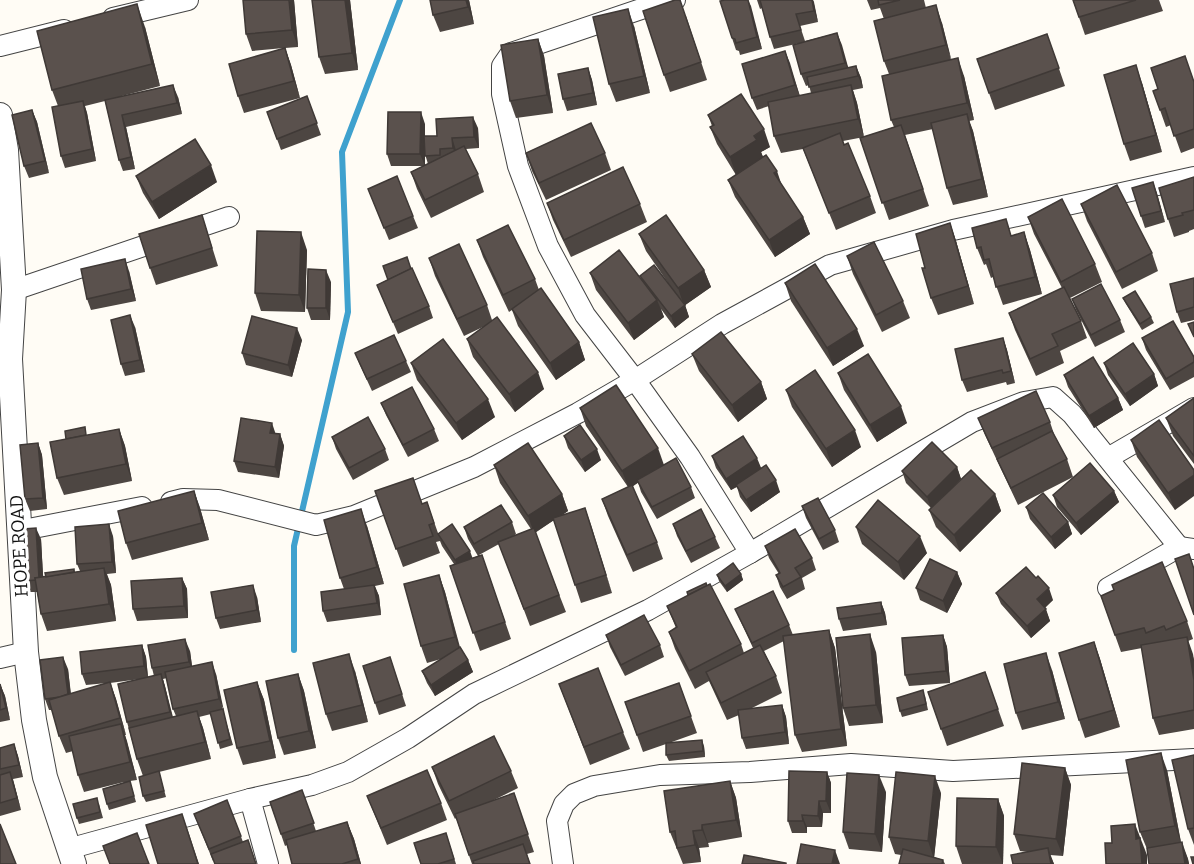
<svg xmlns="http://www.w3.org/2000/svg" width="1194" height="864" font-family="Bitter,serif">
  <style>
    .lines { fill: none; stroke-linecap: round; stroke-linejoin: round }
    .stream { stroke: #3fa1ce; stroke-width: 6 }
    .minor-casing { stroke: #444; stroke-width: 22 }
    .tertiary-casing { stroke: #444; stroke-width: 26 }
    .minor { stroke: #fff; stroke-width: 20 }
    .tertiary { stroke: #fff; stroke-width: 24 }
    .wall { fill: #4d4642; fill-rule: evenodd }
    .shaded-wall { fill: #3f3936 }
    .building { fill: #5a514d; stroke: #3f3936; stroke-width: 1.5 }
    .labels { text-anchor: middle; stroke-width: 6; stroke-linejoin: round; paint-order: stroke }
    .street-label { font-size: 18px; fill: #111; stroke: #fff }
  </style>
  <rect width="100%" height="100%" fill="#fffcf5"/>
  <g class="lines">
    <!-- stream -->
    <path class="stream" d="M294,650V546L348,312L342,152L400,0"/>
    <!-- minor casing -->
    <g class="minor-casing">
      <g id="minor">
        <path d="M675,0L653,5L511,53L502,66V94L518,166L548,246L585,315L635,380L690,457L750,553"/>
        <path d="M113,18L188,0"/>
        <path d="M0,46L64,30"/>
        <path d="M14,290L229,217"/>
        <path d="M1108,458L1194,408"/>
        <path d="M171,502L183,499L218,500L316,525L354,516L474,467L578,413L635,380L722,324L830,265L953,230L1194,177"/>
        <path d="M18,531L142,507"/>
        <path d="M1108,588L1179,547L1194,549"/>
        <path d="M0,658L26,652"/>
        <path d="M250,799L268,864"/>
        <path d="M68,849L250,799L312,785L348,772L408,738L474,694L648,610L750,553L972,422L1024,402L1053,397L1072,414L1179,547"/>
        <path d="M563,864L557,821L564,804L574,794L594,786L660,775L750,772L851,764L953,771L1194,759"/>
      </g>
    </g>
    <!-- tertiary casing -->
    <g class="tertiary-casing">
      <path id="tertiary" d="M0,115L6,150L14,290L10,359L26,652L34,720L45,777L74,864"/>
    </g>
    <!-- minor -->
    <use href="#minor" class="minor"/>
    <!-- tertiary -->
    <use href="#tertiary" class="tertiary"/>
  </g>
  <!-- wall -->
  <g class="wall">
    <path d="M294,0L298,47L285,48L291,65L300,98L244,113L238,96L284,48L252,51L246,34Z"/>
    <path d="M312,0H350L358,70L325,74L319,57Z"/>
    <path d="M430,0H469L474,24L440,32L433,15Z"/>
    <path d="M725,0H748L762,49L740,55L739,51L736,50L732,38Z"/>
    <path d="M757,0H813L818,22L800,26L805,41L837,33L848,68L856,66L861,78L863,88L853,90L857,103L864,137L843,141L870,196L876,213L836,230L803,149L781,153L774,136L769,106L757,110L752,98L785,51L800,96L811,93L809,85L806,86L801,74L800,43L774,49L770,37L762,8L760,9Z"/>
    <path d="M867,0H924L926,8L942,23L951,60L964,76L974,120L969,121L973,131L988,197L953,205L947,188L933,129L905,135L929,206L889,220L860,138L894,127L891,120L889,74L884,61V19L880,8L871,10Z"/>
    <path d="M1073,0H1159L1163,11L1085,35Z"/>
    <path d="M686,16L707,80L670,92L664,75Z"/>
    <path d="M634,26L650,93L616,102L609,84Z"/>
    <path d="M145,27L160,86L122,96L178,97L182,114L126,127L135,169L123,171L119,160L105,101L85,106L87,113L96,161L65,168L61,156L58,106L52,90Z"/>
    <path d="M1047,34L1065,86L995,110L977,59Z"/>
    <path d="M538,39L544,56L553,113L516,118L510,101Z"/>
    <path d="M588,68L592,80L597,105L567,111L563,99Z"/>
    <path d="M1194,81V148L1181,153L1171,125L1166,127L1160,110Z"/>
    <path d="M1142,83L1162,152L1130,161L1124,144Z"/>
    <path d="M307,96L321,135L281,150L267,112Z"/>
    <path d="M32,110L37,122L49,173L29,178L24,166Z"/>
    <path d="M708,115L770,147L761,152L763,157L803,217L810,234L775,257L735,197L728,180L736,175L717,144L710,127L712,126Z"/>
    <path d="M425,124V136H437L478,128L479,148L466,149L478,174L484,192L431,218L417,189L411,172L423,166H391L387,154ZM425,154L428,164L425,165Z"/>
    <path d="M526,153H605L611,170L546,200L532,171Z"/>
    <path d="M136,176L217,182L159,219L143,193Z"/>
    <path d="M1194,177V229L1189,231V232L1174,237L1168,219Z"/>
    <path d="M1153,182L1165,222L1145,228L1141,216Z"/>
    <path d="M368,189L413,216L418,228L389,240Z"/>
    <path d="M547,203L640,204L647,222L571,257L553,220Z"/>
    <path d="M1081,204L1152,253L1158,271L1122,289L1087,221Z"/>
    <path d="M202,215L218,266L156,285L150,268Z"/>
    <path d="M1028,217L1095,264L1102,282L1070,298L1081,321L1087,338L1060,351L1064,363L1036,376L1015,330L1009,313L1062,288L1034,234Z"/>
    <path d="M950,223L956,241L974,304L938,315L931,298L925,268Z"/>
    <path d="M1024,232L1030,250L1042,294L1003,305L993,277L991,278L986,264L984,265L977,248Z"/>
    <path d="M639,234L704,270L711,287L685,305L689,317L675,328L661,309L664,317L634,340L596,290L590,273L641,278L675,293L646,251Z"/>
    <path d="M477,240L535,279L539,290L579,342L585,360L556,380L518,326L512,310L509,312L483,257Z"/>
    <path d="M307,250L305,312L261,311L255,293Z"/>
    <path d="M847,256L903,301L910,318L882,332L853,274Z"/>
    <path d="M429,258L487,305L492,320L544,389L515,412L473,357L467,339L485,326L464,336L435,276Z"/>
    <path d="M411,269L429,306L433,318L398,334L377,285Z"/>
    <path d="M129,271L136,301L91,310L87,299Z"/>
    <path d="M1194,278V320L1181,323L1177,312Z"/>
    <path d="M331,282L330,320H311L307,308Z"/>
    <path d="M785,283L864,346L833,366L791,301Z"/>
    <path d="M1123,298L1151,317L1154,323L1142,330L1126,304Z"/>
    <path d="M1072,299L1120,320L1125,332L1095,347L1076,310Z"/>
    <path d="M135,327L145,372L125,376L121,364Z"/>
    <path d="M1003,338L1007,350L1015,383L1007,385L1006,382L967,392L962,380Z"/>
    <path d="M1142,338L1194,357V377L1170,390L1146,350Z"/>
    <path d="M302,340L292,377L246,365L242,353Z"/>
    <path d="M355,353L406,361L411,372L372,391L360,365Z"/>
    <path d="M692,354L761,382L767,399L738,422L699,371Z"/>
    <path d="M411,363L495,417L462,440L417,380Z"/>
    <path d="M1104,363L1154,374L1158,386L1130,406L1108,375Z"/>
    <path d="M838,373L907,423L877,442L844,390Z"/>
    <path d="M1064,375L1118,398L1123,410L1094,428L1068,387Z"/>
    <path d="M786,390L861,447L832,467L792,407Z"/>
    <path d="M1194,398V464L1173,436L1166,418Z"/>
    <path d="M381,403L434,429L439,441L408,457L386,415Z"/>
    <path d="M580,408L664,465L691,487L695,498L657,519L641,492L638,482L632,486L657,542L663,559L633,572L608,516L602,499L628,487L586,426Z"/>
    <path d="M978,418L1050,422L1055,437L1067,459L1073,477L1018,505L985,435Z"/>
    <path d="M119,429L125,446L132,481L64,495L57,478L88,435Z"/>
    <path d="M276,433L280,434L284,446L279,478L238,472L234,461Z"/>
    <path d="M564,436L601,460L585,472L568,448Z"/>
    <path d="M332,437L385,449L389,460L353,480L336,449Z"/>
    <path d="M1131,440L1194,470L1175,510L1137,457Z"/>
    <path d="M38,443L42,455L47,509L30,511L25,499Z"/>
    <path d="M712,456L761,468L780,492L751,512L740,497L737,487L731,490L716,468Z"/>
    <path d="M494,465L562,494L568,511L561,516L585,508L612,593L581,603L554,520L535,533L566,612L530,626L499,544L479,555H482L511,639L480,651L450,566L454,564L442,546L440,541L436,542L440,553L403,567L375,491L422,504L427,502L438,533L472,558L478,556L468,539L464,527L512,522L516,534L512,537L531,529L500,483Z"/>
    <path d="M957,467L961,479L931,508L906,483L902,471Z"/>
    <path d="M194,491L200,508L209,540L132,560L126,543Z"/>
    <path d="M1114,491L1119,502L1081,535L1057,507L1053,495Z"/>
    <path d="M995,494L1001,511L960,552L936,527L929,510Z"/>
    <path d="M802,506L835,530L839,542L823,550L806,518Z"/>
    <path d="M1026,507L1068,522L1072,534L1055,549L1030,519Z"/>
    <path d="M673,524L715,537L720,548L691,563L677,536Z"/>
    <path d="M367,526L384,584L375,586L379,596L381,615L327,622L323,611L344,589L340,578Z"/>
    <path d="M856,527L927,553L904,580L862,544Z"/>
    <path d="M113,536L116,573L107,574L111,585L116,621L47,631L41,614L37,592H30L25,581L41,539L43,577L74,569L75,572L80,571L77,564Z"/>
    <path d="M765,546L812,558L816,570L802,578L805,589L787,599L780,587L776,575L779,574L769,558Z"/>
    <path d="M957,572L962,584L947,613L920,600L916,588Z"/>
    <path d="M741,574L743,580L727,592L719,581L717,575Z"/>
    <path d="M439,575L445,592L460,647L468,660L473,672L435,696L427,683L422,671L441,659L427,663L421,646Z"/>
    <path d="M182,578L187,589L188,618L137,621L133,609Z"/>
    <path d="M996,593L1053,600L1045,608L1050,621L1031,638L1001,604Z"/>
    <path d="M1101,596L1187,621L1193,639L1188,641L1194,660V729L1159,735L1153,718L1142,648L1121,652Z"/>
    <path d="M257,597L261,622L220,629L216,618Z"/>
    <path d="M881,602L885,613L887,625L843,631L839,619Z"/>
    <path d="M667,606L741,644L744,653L753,648L740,620L735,609L789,625L793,635L829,630L835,648L847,746L802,752L795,735L784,641L764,651L776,676L782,693L750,709L782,705L786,717L789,744L746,749L742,738L739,715L727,720L709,681L695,689L675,649L669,632L676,628Z"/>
    <path d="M606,635L660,645L664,657L625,676L610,647Z"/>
    <path d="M943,635L947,647L950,683L909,686L905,675Z"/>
    <path d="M1094,642L1100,659L1120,727L1085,738L1079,720Z"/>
    <path d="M142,645L146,657L148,677L154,676L152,668L190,651L192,666L216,674L223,711L233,745L220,749L211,714L199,717L203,728L211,759L159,772L166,797L146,802L143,796V776L137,759L127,722L140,679L110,683L116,699L126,735H125L137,780L130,781L136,802L109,810L107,804L124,782L84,792L78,775L73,751L66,753L59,736L52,710H49L45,699L68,669L71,694L107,683L86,685L82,674ZM167,678L173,709L176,716L173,717L163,679Z"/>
    <path d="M876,652L883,723L849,726L843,708Z"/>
    <path d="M390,657L406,706L379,715L375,703Z"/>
    <path d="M1052,670L1065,719L1022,730L1016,713Z"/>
    <path d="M355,671L368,722L332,731L326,714Z"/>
    <path d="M985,672L1004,726L947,746L928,692Z"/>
    <path d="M298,674L304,691L316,748L284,755L278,738Z"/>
    <path d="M257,682L264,700L276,758L243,765L237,748Z"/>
    <path d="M679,683L697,733L669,743L704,746L705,757L669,761L666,755V744L643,752L625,702Z"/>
    <path d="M0,684L5,696L10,720L0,722Z"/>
    <path d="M559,684L623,732L630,749L590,765Z"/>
    <path d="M925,696L928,710L902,717L900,711Z"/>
    <path d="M14,744L18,756L23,777L13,779L21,810L0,816V748Z"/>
    <path d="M1194,755V845L1188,829Z"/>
    <path d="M432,767L511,771L518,788L492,801L514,793L534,852L527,854L530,864H472L456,818L455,819L438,784Z"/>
    <path d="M1065,768L1071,785L1063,856L1050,855L1054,864H1013L1028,852L1020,851L1014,834Z"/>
    <path d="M1167,770L1181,842L1188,859L1189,864H1149L1147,849L1140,832Z"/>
    <path d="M827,772L831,783V813H823L822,827H807V833H792L788,821Z"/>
    <path d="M730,781L736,798L742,837L708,843L709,847L699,848L701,862L683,864L670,832Z"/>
    <path d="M302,790L316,831L347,822L354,839L361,864H293L287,845L285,846L270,802Z"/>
    <path d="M886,792L882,852L849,849L843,832Z"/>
    <path d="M941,793L934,857L943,860L945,864H899L901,855L895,854L889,837Z"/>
    <path d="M367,796L441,803L447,820L387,845Z"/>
    <path d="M998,799L1004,816L1003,864H962L956,846Z"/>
    <path d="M227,800L243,842L213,861L194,814Z"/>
    <path d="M99,804L103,818L79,824L77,818Z"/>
    <path d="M446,833L456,864H421Z"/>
  </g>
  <!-- shaded-wall -->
  <g class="shaded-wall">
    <path d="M289,0H294L298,47L292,30Z"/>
    <path d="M345,0H350L358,70L352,53Z"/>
    <path d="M466,0H469L474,24L468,7Z"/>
    <path d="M748,0L751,6L762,49L757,37Z"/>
    <path d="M812,0H813L814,2L818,22L814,11Z"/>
    <path d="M137,4L145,27L160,86L152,64Z"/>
    <path d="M936,5L942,23L952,62L946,45Z"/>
    <path d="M628,9L634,26L650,93L644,76Z"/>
    <path d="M837,33L842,45L850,74L845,63Z"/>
    <path d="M538,39L544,56L553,113L547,95Z"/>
    <path d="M285,48L291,65L300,98L294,81Z"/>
    <path d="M785,51L790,63L800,97L795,85Z"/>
    <path d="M958,58L964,76L974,120L967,103Z"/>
    <path d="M1136,65L1142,83L1162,152L1156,135Z"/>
    <path d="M856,66L861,78L863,88L858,76Z"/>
    <path d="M588,68L592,80L597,105L593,93Z"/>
    <path d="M173,85L178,97L182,114L177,103Z"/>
    <path d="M851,85L857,103L864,137L858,119Z"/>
    <path d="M83,101L87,113L96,161L92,149Z"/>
    <path d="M32,110L37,122L49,173L45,161Z"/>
    <path d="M421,112L425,124V166L420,154Z"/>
    <path d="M967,114L973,131L988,197L982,179Z"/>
    <path d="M122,115L126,127L135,169L131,157Z"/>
    <path d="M473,117L478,128L479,148L474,137Z"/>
    <path d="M764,129L770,147L761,152L763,157L736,175L730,157L754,136Z"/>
    <path d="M452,138L456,150L457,160L453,148Z"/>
    <path d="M211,165L217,182L159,219L152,202Z"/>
    <path d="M777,171L783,189L774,173Z"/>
    <path d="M1153,182L1157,193L1165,222L1161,211Z"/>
    <path d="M803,217L810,234L775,257L769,240Z"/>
    <path d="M950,223L956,241L974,304L968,286Z"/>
    <path d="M301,232L307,250L305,312L299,295Z"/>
    <path d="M1024,232L1030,250L1042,294L1035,277Z"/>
    <path d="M125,259L129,271L136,301L131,289Z"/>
    <path d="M326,270L331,282L330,320L326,308Z"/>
    <path d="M704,270L711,287L684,306L678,288Z"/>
    <path d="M657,300L664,317L634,340L628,323Z"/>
    <path d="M685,305L689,317L675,328L671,316Z"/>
    <path d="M130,315L135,327L145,372L140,360Z"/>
    <path d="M297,328L302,340L292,377L288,365Z"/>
    <path d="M857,329L864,346L833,366L827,348Z"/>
    <path d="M1003,338L1007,350L1015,383L1011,371Z"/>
    <path d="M579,342L585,360L556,380L550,363Z"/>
    <path d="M538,372L544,389L515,412L509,394Z"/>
    <path d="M1154,374L1158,386L1130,406L1125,394Z"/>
    <path d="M761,382L767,399L738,422L732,405Z"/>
    <path d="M1118,398L1123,410L1094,428L1089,416Z"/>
    <path d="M488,399L495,417L462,440L456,423Z"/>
    <path d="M901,406L907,423L877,442L870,425Z"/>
    <path d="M272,423L276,435L270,433Z"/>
    <path d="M119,429L125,446L132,481L126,464Z"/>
    <path d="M855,430L861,447L832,467L826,449Z"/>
    <path d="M280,434L284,446L279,478L275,467Z"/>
    <path d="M38,443L42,455L47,509L43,498Z"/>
    <path d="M658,448L664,465L629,489L622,471Z"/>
    <path d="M597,449L601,460L585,472L581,460Z"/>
    <path d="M757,458L762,470L731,490L726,479Z"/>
    <path d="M957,467L961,479L931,508L927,497Z"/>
    <path d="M1194,475V496L1175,510L1168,493Z"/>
    <path d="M776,480L780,492L751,512L746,500Z"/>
    <path d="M194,491L200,508L209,540L202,523Z"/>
    <path d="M1114,491L1119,502L1081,535L1076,523Z"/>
    <path d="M562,494L568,511L534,533L528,516Z"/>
    <path d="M995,494L1001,511L960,552L954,535Z"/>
    <path d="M585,508L591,525L612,593L606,575Z"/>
    <path d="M361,509L367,526L384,584L377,567Z"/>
    <path d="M1068,522L1072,534L1055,549L1051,537Z"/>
    <path d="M109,524L113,536L116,573L112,562Z"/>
    <path d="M36,528L41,539L44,592L39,580Z"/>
    <path d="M920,536L927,553L904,580L898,562Z"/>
    <path d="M470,551L474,562L459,572L455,560Z"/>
    <path d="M104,568L111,585L116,621L109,604Z"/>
    <path d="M957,572L962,584L947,613L943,601Z"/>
    <path d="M741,574L743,580L727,592L725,586Z"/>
    <path d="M439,575L445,592L461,654L455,637Z"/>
    <path d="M182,578L187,589L188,618L184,606Z"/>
    <path d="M253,585L257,597L261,622L257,610Z"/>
    <path d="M374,585L379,596L381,615L377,603Z"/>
    <path d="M1049,588L1053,600L1041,611L1037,599Z"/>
    <path d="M881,602L885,613L887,625L882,613Z"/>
    <path d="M1046,609L1050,621L1031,638L1027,626Z"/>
    <path d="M829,630L835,648L847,746L841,729Z"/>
    <path d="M870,634L876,652L883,723L876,705Z"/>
    <path d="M943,635L947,647L950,683L946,671Z"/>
    <path d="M1187,637L1193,654L1194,660V680Z"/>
    <path d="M185,639L190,651L193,674L189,662Z"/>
    <path d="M1094,642L1100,659L1120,727L1114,710Z"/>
    <path d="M142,645L146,657L148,678L144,666Z"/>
    <path d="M1046,653L1052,670L1065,719L1058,702Z"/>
    <path d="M349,654L355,671L368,722L362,705Z"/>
    <path d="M63,657L68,669L72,707L68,696Z"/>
    <path d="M468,660L473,672L435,696L431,685Z"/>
    <path d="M212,662L216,674L224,711L219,699Z"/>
    <path d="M161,674L165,686L174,724L170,712Z"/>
    <path d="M298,674L304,691L316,748L309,731Z"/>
    <path d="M110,682L116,699L126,735L120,718Z"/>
    <path d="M257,682L264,700L276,758L270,741Z"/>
    <path d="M0,684L5,696L10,720L6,708Z"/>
    <path d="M782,705L786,717L789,744L785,732Z"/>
    <path d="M197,711L203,728L211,759L205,742Z"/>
    <path d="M121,724L127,741L137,780L130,762Z"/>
    <path d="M702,740L704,746L705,757L703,751Z"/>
    <path d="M14,744L18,756L23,777L19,765Z"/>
    <path d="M1161,753L1167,770L1181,843L1175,826Z"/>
    <path d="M1065,768L1071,785L1063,856L1056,839Z"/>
    <path d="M10,772L14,784L21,810L17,798Z"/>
    <path d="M827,772L831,783V813L826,801Z"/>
    <path d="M879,775L886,792L882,852L875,834Z"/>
    <path d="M935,776L941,793L934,859L928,841Z"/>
    <path d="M730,781L736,798L742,837L736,820Z"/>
    <path d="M998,799L1004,816L1003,864L996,847Z"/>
    <path d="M819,801L823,813L822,827L818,816Z"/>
    <path d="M182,814L188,831L199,864H198Z"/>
    <path d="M802,815L807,827V833L803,821Z"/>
    <path d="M347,822L354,839L361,864H360L358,859Z"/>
    <path d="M1135,824L1147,855V864H1142L1136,839Z"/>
    <path d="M702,825L708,843L709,847L702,830Z"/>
    <path d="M693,831L699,848L701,862L695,845Z"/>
    <path d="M1182,842L1188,859L1189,864H1185Z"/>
    <path d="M1048,848L1054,864H1051Z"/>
    <path d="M835,850L840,864H832Z"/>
  </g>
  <!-- building -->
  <g class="building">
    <path d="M243,0H289L292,30L246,34Z"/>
    <path d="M312,0H345L352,53L319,57Z"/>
    <path d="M430,0H466L468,7L433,15Z"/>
    <path d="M675,0H680L701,62L664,75L643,11Z"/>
    <path d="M725,0H748L757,37L736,43L735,39L732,38L720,1Z"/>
    <path d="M760,0H812L814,11L796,14L801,30L770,37Z"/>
    <path d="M878,0H900L879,5Z"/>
    <path d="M1073,0H1136L1079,17Z"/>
    <path d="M137,4L152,64L52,90L37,31Z"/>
    <path d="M936,5L946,45L884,61L874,21Z"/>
    <path d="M628,9L644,76L609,84L593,17Z"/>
    <path d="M837,33L845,63L801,74L793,45Z"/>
    <path d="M1047,34L1059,68L989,93L977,59Z"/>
    <path d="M538,39L547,95L510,101L501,45Z"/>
    <path d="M285,48L294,81L238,96L229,64Z"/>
    <path d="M785,51L795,85L752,98L742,64Z"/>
    <path d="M1185,56L1194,82V129L1174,136L1165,108L1160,110L1153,91L1158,89L1151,68Z"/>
    <path d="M958,58L967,103L891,120L882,76Z"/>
    <path d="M1136,65L1156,135L1124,144L1104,75Z"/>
    <path d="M856,66L858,76L809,87L807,77Z"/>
    <path d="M588,68L593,93L563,99L558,74Z"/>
    <path d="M173,85L177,103L122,115L131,157L119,160L105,100Z"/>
    <path d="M851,85L858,119L774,136L768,102Z"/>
    <path d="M741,94L764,129L754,136L757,140L730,157L710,127L714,125L708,115Z"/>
    <path d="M307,96L317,123L277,139L267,112Z"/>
    <path d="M83,101L92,149L61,156L52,107Z"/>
    <path d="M32,110L45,161L24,166L12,115Z"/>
    <path d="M388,112H421L420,154H387Z"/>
    <path d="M967,114L982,179L947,188L931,123Z"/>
    <path d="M473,117L474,137L452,138L453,148L440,149V155L425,156L424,136H437L436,119Z"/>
    <path d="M591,123L605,153L539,183L526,153Z"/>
    <path d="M901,125L923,189L882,203L860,138Z"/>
    <path d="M840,133L844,145L848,143L870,196L829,213L803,148Z"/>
    <path d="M195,139L211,165L152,202L136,176Z"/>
    <path d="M464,146L478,174L425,200L411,172Z"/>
    <path d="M766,155L777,171L774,173L803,217L769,240L728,180Z"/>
    <path d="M623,167L640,204L564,240L547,203Z"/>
    <path d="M397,176L413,216L384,228L368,189Z"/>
    <path d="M1194,177V210L1182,213L1183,215L1168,219L1159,188Z"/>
    <path d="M1153,182L1161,211L1141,216L1132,188Z"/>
    <path d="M1117,185L1152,253L1116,272L1081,204Z"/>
    <path d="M1062,199L1095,264L1061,282L1028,217Z"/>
    <path d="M202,215L212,248L150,268L139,234Z"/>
    <path d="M666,215L704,270L678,288L639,234Z"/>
    <path d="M1006,219L1011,236L1024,232L1035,277L996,287L989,259L984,260L981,247L977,248L972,228Z"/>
    <path d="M950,223L968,286L931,298L922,268H925L916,234Z"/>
    <path d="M508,225L535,279L503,295L477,240Z"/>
    <path d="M257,231L301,232L299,295L255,293Z"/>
    <path d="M874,242L903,301L876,315L847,256Z"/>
    <path d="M459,244L487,305L457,319L429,258Z"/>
    <path d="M619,250L657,300L628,323L590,273Z"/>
    <path d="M407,257L411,269L388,280L383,266Z"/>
    <path d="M125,259L131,289L87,299L81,269Z"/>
    <path d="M815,264L857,329L827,348L785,283Z"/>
    <path d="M654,265L685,305L671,316L640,276Z"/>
    <path d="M412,268L429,306L393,322L377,285Z"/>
    <path d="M308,269L326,270V308H307Z"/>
    <path d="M1194,278V307L1177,312L1170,284Z"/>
    <path d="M1101,284L1120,320L1091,335L1072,299Z"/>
    <path d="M1064,287L1081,321L1052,334L1058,346L1030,359L1009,313Z"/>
    <path d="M541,288L579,342L550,363L512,309Z"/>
    <path d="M1135,291L1151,317L1140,324L1123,298Z"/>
    <path d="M130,315L140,360L121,364L111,320Z"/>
    <path d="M252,316L297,328L288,365L242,353Z"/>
    <path d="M497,317L538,372L509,394L467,339Z"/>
    <path d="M1173,321L1194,357V362L1166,379L1142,338Z"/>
    <path d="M1194,322V337L1188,324Z"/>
    <path d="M721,332L761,382L732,405L692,354Z"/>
    <path d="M394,335L406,361L367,379L355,353Z"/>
    <path d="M1003,338L1011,371L1003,373L1002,370L962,380L955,349Z"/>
    <path d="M443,339L488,399L456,423L411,363Z"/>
    <path d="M1133,343L1154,374L1125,394L1104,363Z"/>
    <path d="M868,354L901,406L870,425L838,373Z"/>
    <path d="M1093,357L1118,398L1089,416L1064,375Z"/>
    <path d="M815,370L855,430L826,449L786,390Z"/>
    <path d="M616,385L658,448L622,471L580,408Z"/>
    <path d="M412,387L434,429L403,445L381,403Z"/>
    <path d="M1036,391L1050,422L992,448L978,418Z"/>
    <path d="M1194,398V456L1166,418Z"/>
    <path d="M368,417L385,449L349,468L332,437Z"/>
    <path d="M241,418L272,423L270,433L280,434L275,467L234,461Z"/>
    <path d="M1159,420L1194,470V475L1168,493L1131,440Z"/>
    <path d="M580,425L597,449L581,460L564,436Z"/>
    <path d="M85,427L86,435L66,439L65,431Z"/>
    <path d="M119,429L126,464L57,478L50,442Z"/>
    <path d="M1052,431L1067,459L1011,488L997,459Z"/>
    <path d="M743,436L757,458L726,479L712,456Z"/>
    <path d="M932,442L957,467L927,497L902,471Z"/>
    <path d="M38,443L43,498L25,499L20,445Z"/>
    <path d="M528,443L562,494L528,516L494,465Z"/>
    <path d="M676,458L691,487L652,507L637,480Z"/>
    <path d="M1090,463L1114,491L1076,523L1053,495Z"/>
    <path d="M766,465L776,480L746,500L736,485Z"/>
    <path d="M971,470L995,494L954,535L929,510Z"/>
    <path d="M413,478L422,504L427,502L434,523L429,525L433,536L396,549L375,491Z"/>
    <path d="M632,485L657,542L627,555L602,499Z"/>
    <path d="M194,491L202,523L126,543L118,511Z"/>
    <path d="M1043,493L1068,522L1051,537L1026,507Z"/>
    <path d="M818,498L835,530L819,539L802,506Z"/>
    <path d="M878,500L920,536L898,562L856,527Z"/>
    <path d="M501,505L512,522L474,544L464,527Z"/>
    <path d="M585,508L606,575L575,585L553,518Z"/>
    <path d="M361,509L377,567L340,578L324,520Z"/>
    <path d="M701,509L715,537L686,551L673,524Z"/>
    <path d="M109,524L112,562L77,564L75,527Z"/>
    <path d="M452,524L470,551L455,560L438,534Z"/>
    <path d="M36,528L39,578H35L36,580L25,581L23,529Z"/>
    <path d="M534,528L559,595L524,609L498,542Z"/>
    <path d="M795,529L812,558L795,568L801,577L783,587L776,575L780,573L765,546Z"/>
    <path d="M1189,554L1194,569V615L1175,559Z"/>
    <path d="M482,555L505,622L473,633L450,566Z"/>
    <path d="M930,559L957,572L943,601L916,588Z"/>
    <path d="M1162,562L1187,621L1166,630L1164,626L1146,633L1144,628L1115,635L1101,596L1114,590L1112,585Z"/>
    <path d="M733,563L741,574L725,586L717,575Z"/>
    <path d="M1026,567L1036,578L1038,576L1049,588L1037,599L1046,609L1027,626L996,593Z"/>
    <path d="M104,568L109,604L41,614L35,578Z"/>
    <path d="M74,569V572L46,577L45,573Z"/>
    <path d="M439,575L455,637L421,646L404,584Z"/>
    <path d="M182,578L184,606L133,609L131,581Z"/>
    <path d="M706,583L707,586L688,595L687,592Z"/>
    <path d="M710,584L741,644L689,671L669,632L677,627L667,606Z"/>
    <path d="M253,585L257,610L216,618L211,592Z"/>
    <path d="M374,585L377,603L323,611L321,592Z"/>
    <path d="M773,591L789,625L752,643L735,609Z"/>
    <path d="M881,602L882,613L839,619L837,608Z"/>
    <path d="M644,615L660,645L621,665L606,635Z"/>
    <path d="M829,630L841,729L795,735L783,636Z"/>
    <path d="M870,634L876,705L843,708L836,638Z"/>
    <path d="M943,635L946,671L905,675L902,638Z"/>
    <path d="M1187,637L1194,680V710L1153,718L1141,645Z"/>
    <path d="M185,639L189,662L152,668L148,645Z"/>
    <path d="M1094,642L1114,710L1079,720L1059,653Z"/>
    <path d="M142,645L144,666L82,674L80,652Z"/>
    <path d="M760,645L776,676L721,703L706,672Z"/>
    <path d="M460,647L468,660L431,685L422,671Z"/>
    <path d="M1046,653L1058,702L1016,713L1004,664Z"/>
    <path d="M349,654L362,705L326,714L313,663Z"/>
    <path d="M63,657L68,694L60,697L45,699L40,660Z"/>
    <path d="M390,657L402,694L375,703L363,666Z"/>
    <path d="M212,662L219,699L173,709L165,672Z"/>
    <path d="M598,668L623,732L584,747L559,684Z"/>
    <path d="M985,672L998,709L941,729L928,692Z"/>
    <path d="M161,674L170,712L127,722L118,684Z"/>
    <path d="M298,674L309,731L278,738L266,681Z"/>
    <path d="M110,682L120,718L59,736L49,700Z"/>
    <path d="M257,682L270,741L237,748L224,690Z"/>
    <path d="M679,683L691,716L637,735L625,702Z"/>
    <path d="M0,684L6,708L0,710Z"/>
    <path d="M923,690L926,704L900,711L897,698Z"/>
    <path d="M782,705L785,732L742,738L738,710Z"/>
    <path d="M223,709L230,739L218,743L210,712Z"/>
    <path d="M197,711L205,742L137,759L129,728Z"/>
    <path d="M121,724L130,762L78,775L69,736Z"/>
    <path d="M494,736L511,771L449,801L432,767Z"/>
    <path d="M702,740L703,751L666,755V743Z"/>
    <path d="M14,744L19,765L0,769V748Z"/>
    <path d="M1161,753L1175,826L1140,832L1126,760Z"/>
    <path d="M1194,755V828L1188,829L1172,760Z"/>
    <path d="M1022,763L1065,768L1056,839L1014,834Z"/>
    <path d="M427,770L441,803L381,828L367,796Z"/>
    <path d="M159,771L164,791L143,796L139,777Z"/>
    <path d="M789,771L827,772L826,801H819L818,816L802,815L803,821H788Z"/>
    <path d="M10,772L17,798L0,803V775Z"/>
    <path d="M896,772L935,776L928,841L889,837Z"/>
    <path d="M847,773L879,775L875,834L843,832Z"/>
    <path d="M130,781L134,796L107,804L103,789Z"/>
    <path d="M730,781L736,820L702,825V830L693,831L695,845L677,848L675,831L670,832L664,791Z"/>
    <path d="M302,790L314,823L281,834L270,802Z"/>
    <path d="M514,793L528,834L469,855L455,814Z"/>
    <path d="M97,798L100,812L77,818L73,804Z"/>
    <path d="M957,798L998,799L996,847L956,846Z"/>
    <path d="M227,800L241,836L209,849L194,814Z"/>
    <path d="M182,814L198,864H158L146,825Z"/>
    <path d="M347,822L358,859L342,864H292L286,840Z"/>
    <path d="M0,824L16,864H0Z"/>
    <path d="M1135,824L1136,839L1140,838L1142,864H1106L1105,843H1112L1111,826Z"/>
    <path d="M137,833L149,864H110L103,846Z"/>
    <path d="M446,833L454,859L438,864H421L414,843Z"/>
    <path d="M248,840L256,864H215L211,854Z"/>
    <path d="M1182,842L1185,864H1149L1147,848Z"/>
    <path d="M523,844L530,864H474L473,861Z"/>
    <path d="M801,844L835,850L832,864H797Z"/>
    <path d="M1048,848L1051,864H1013L1011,855Z"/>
    <path d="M903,849L943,860L942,864H899Z"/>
    <path d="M744,855L786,863V864H742Z"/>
    <path d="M1191,857H1194V864H1193Z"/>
  </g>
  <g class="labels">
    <!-- street labels -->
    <g class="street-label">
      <text transform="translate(19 546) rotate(-93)" y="6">HOPE ROAD</text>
    </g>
  </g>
</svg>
